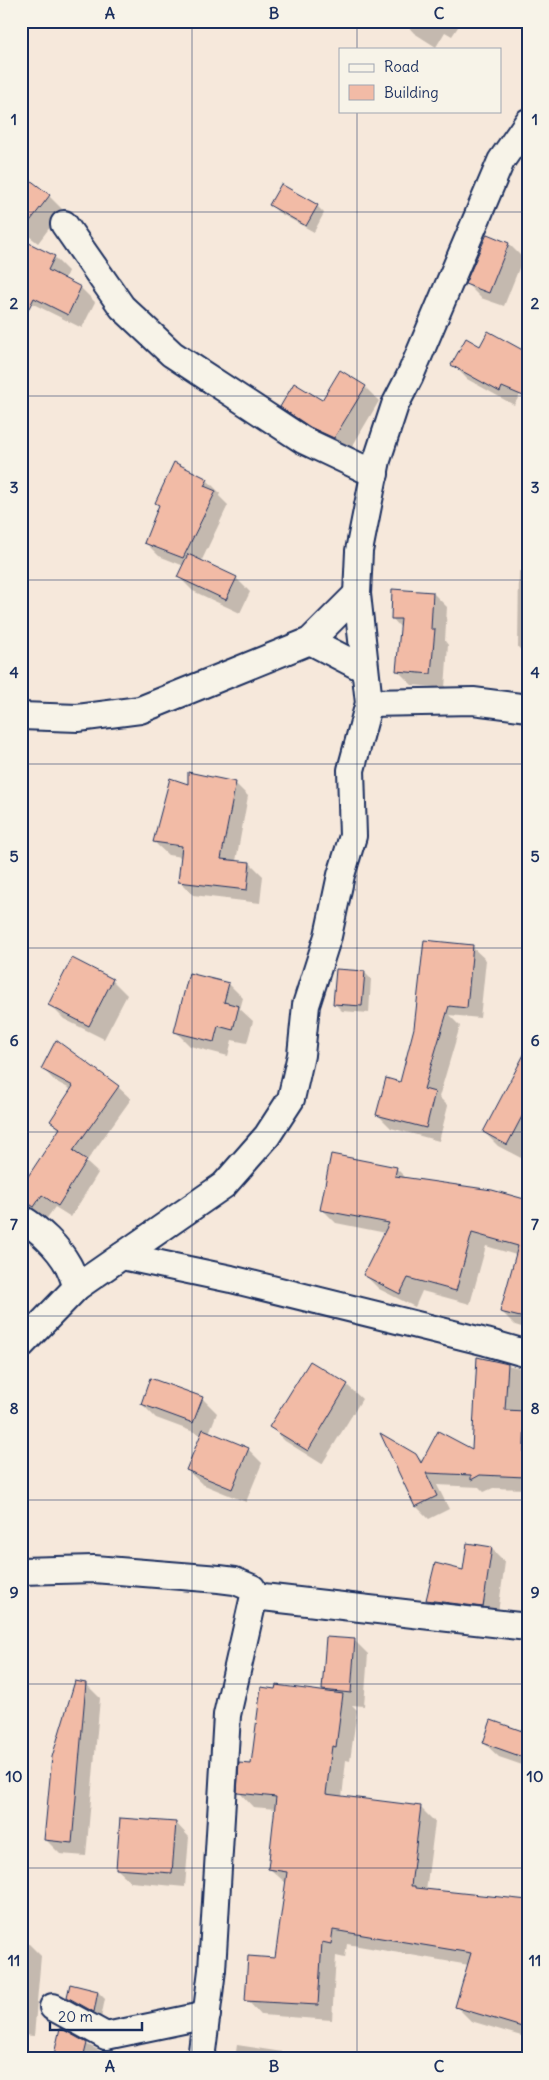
<svg xmlns="http://www.w3.org/2000/svg" width="549" height="2080" font-family="Delius,sans-serif">
  <style>
    .shadow { fill: #0003 }
    .building { fill: #f2bba6; stroke: #1b2f5e }
    .lines { fill: none; stroke-linecap: round; stroke-linejoin: round }
    .minor-casing { stroke: #1b2f5e; stroke-width: 30 }
    .minor { stroke: #f7f3e8; stroke-width: 26 }
    .grid { fill: none; stroke: #1b2f5e; stroke-width: 1; stroke-opacity: 0.55 }
    .neatline { fill: none; stroke: #1b2f5e; stroke-width: 2 }
    .grid-label { font-size: 16px; text-anchor: middle; font-weight: bold; fill: #1b2f5e }
  </style>
  <rect width="100%" height="100%" fill="#f6e8db"/>
  <filter id="ink" filterUnits="userSpaceOnUse"><feTurbulence type="fractalNoise" baseFrequency=".02" numOctaves="2"/><feDisplacementMap in="SourceGraphic" scale="10" xChannelSelector="R" yChannelSelector="G"/><feConvolveMatrix kernelMatrix="1 2 1 2 8 2 1 2 1" color-interpolation-filters="sRGB"/></filter>
  <g filter="url(#ink)">
    <!-- shadow -->
    <g class="shadow">
      <path d="M403,21H462L452,36L445,32L436,47L414,33Z"/>
      <path d="M49,196L63,210L38,243L21,230Z"/>
      <path d="M271,205L317,206L324,213L314,232L278,212Z"/>
      <path d="M509,244L523,258L504,306L481,298L467,284Z"/>
      <path d="M54,257L68,271L64,280L81,288L95,302L82,328L21,298Z"/>
      <path d="M453,364L528,381L514,405L467,379Z"/>
      <path d="M365,387L379,401L349,452L295,421L281,406L322,402Z"/>
      <path d="M207,480L220,493L219,496L228,505L201,562L236,578L250,592L240,613L193,591L179,577L184,566L159,556L146,543L160,506L156,503Z"/>
      <path d="M519,571H528V657L518,647Z"/>
      <path d="M433,593L447,607L445,641L448,645L445,688L412,685L398,671L401,628L392,618Z"/>
      <path d="M235,783L248,796L236,861L250,863L263,876L260,903L193,895L180,882L182,857L168,855L154,842L189,785Z"/>
      <path d="M472,947L486,960L480,1018L449,1015L460,1026L439,1097L448,1106L439,1141L391,1128L378,1115L401,1084Z"/>
      <path d="M72,960L112,980L127,995L104,1039L64,1019L50,1005Z"/>
      <path d="M364,972L371,979L369,1013L342,1011L335,1004Z"/>
      <path d="M229,984L243,998L240,1009L253,1021L247,1043L232,1040L228,1056L190,1046L175,1031Z"/>
      <path d="M528,1057V1146L521,1158L498,1146L484,1132Z"/>
      <path d="M43,1069L118,1087L131,1099L86,1162L98,1173L71,1217L55,1207L47,1218L30,1207L21,1198L60,1130L51,1121L72,1090L55,1081Z"/>
      <path d="M396,1168L407,1179L528,1201V1329L515,1325L501,1311L516,1255L486,1246L470,1304L422,1291L415,1307L379,1289L365,1275L386,1233L336,1223L322,1209Z"/>
      <path d="M478,1358L528,1370V1489L493,1488L484,1492L479,1487L437,1485L449,1509L429,1519L416,1506V1455L423,1462L473,1451Z"/>
      <path d="M347,1385L362,1399L322,1464L285,1441L271,1427Z"/>
      <path d="M202,1398L217,1413L209,1433L248,1449L262,1463L246,1502L202,1484L187,1470L202,1435L156,1418L142,1404Z"/>
      <path d="M491,1548L505,1562L497,1620L442,1614L428,1600Z"/>
      <path d="M354,1640L368,1654L364,1706L352,1705L357,1710L350,1761L346,1760L342,1798L420,1807L435,1822L426,1891L528,1902V2038L471,2021L457,2007L469,1965L347,1944L345,1958L336,1956L332,2020L261,2015L247,2000L276,1959L287,1884L270,1869L276,1809L253,1807L239,1792L252,1765L327,1693L323,1689Z"/>
      <path d="M86,1684L100,1698L86,1856L60,1854L46,1840Z"/>
      <path d="M528,1734V1767L499,1757L484,1743Z"/>
      <path d="M176,1823L189,1837L185,1887L131,1882L117,1869Z"/>
      <path d="M21,1941L27,1942L41,1956L34,2036L21,2035Z"/>
      <path d="M98,1992L105,1999L101,2018L75,2004L68,1997Z"/>
      <path d="M86,2044L100,2051L108,2059H54Z"/>
      <path d="M237,2045L302,2055L306,2059H235Z"/>
    </g>
    <!-- building -->
    <g class="building">
      <path d="M21,173L50,195L21,233Z"/>
      <path d="M281,184L318,205L306,226L269,205Z"/>
      <path d="M487,234L509,243L489,293L465,284Z"/>
      <path d="M21,239L55,256L48,270L81,287L68,315L34,298L21,324Z"/>
      <path d="M488,331L528,353V398L502,387L500,392L451,365L466,338L480,346Z"/>
      <path d="M340,370L366,386L334,438L310,427L280,407L294,383L322,400Z"/>
      <path d="M174,462L208,479L204,486L216,491L183,558L144,543L159,505L155,503Z"/>
      <path d="M188,554L237,577L226,600L177,577Z"/>
      <path d="M392,589L433,592L431,629H435L431,674L396,671L401,619H391Z"/>
      <path d="M188,772L236,782L221,859L250,862L247,890L178,882L182,846L153,842L170,778L188,784Z"/>
      <path d="M424,940L473,945L467,1008L449,1006L424,1089L435,1092L426,1128L376,1115L386,1078L400,1082L414,1028Z"/>
      <path d="M72,958L113,979L89,1026L48,1005Z"/>
      <path d="M336,969L365,971L362,1006L333,1004Z"/>
      <path d="M189,973L229,983L224,1002L239,1006L233,1030L218,1026L214,1042L174,1032Z"/>
      <path d="M56,1040L119,1086L73,1151L87,1160L58,1206L42,1195L34,1207L21,1198V1187L60,1128L50,1121L73,1086L41,1069Z"/>
      <path d="M528,1047V1105L507,1145L483,1132Z"/>
      <path d="M331,1154L397,1167L395,1176L492,1190L528,1200V1319L500,1312L518,1246L472,1233L456,1291L408,1278L400,1294L363,1275L389,1223L320,1210Z"/>
      <path d="M477,1357L508,1364L505,1410L525,1411L523,1476L525,1477L480,1475L471,1480V1475L426,1473L437,1496L415,1507L380,1433L416,1454L421,1463L438,1431L472,1449Z"/>
      <path d="M310,1361L348,1384L308,1451L269,1427Z"/>
      <path d="M150,1378L203,1397L193,1423L141,1404Z"/>
      <path d="M203,1429L249,1448L232,1489L186,1470Z"/>
      <path d="M467,1543L492,1547L483,1607L426,1600L435,1563L463,1570Z"/>
      <path d="M326,1637L355,1639L351,1693L322,1690Z"/>
      <path d="M75,1681L86,1683L72,1843L44,1840L52,1757Z"/>
      <path d="M276,1685L343,1694L336,1747L332,1746L326,1794L421,1806L411,1886H415V1888L528,1900V2007L522,2027L455,2007L471,1953L333,1930L331,1944L322,1942L318,2005L245,2001L248,1956L275,1958L287,1872L268,1869L276,1797L237,1793L239,1763L251,1764L261,1687L275,1689Z"/>
      <path d="M491,1720L528,1733V1759L483,1743Z"/>
      <path d="M120,1818L176,1822L172,1873L116,1869Z"/>
      <path d="M70,1984L98,1991L94,2012L67,1997Z"/>
      <path d="M60,2028L87,2043L83,2059H53Z"/>
    </g>
    <g class="lines">
      <!-- minor casing -->
      <g class="minor-casing">
        <g id="minor">
          <path d="M64,224L122,307L172,354L303,440L375,474"/>
          <path d="M310,641L364,669"/>
          <path d="M369,703L473,701L528,708"/>
          <path d="M21,716L78,718L140,710L310,641L357,594"/>
          <path d="M21,1218C39,1229 58,1247 68,1265C72,1272 74,1280 77,1287"/>
          <path d="M122,1256L231,1279L486,1342L528,1354"/>
          <path d="M21,1345L77,1287L224,1185L267,1136L291,1099L301,1055L306,1005L328,936L341,875L353,836L351,770L369,703L357,594L359,551L377,460L395,405L410,376L501,161L528,122"/>
          <path d="M21,1571L94,1569L219,1579L235,1581L252,1588L254,1596L227,1715L212,1970L201,2059"/>
          <path d="M254,1596L528,1627"/>
          <path d="M53,2007L106,2036L207,2015"/>
        </g>
      </g>
      <!-- minor -->
      <use href="#minor" class="minor"/>
    </g>
  </g>
  <!-- grid -->
  <path class="grid" d="M192,21V2059M357,21V49M357,111V2059M21,212H528M21,396H528M21,580H528M21,764H528M21,948H528M21,1132H528M21,1316H528M21,1500H528M21,1684H528M21,1868H528"/>
  <!-- margin -->
  <rect width="549" height="2080" fill="none" stroke="#f7f3e8" stroke-width="55"/>
  <!-- legend -->
  <rect x="339" y="48" width="162" height="65" fill="#f7f3e8" stroke="#9fa5b1"/>
  <rect x="349" y="64" width="25" height="8" fill="#f7f3e8" stroke="#9fa5b1"/>
  <text x="384" y="72" font-size="15" fill="#1b2f5e">Road</text>
  <rect x="349" y="85" width="25" height="15" fill="#f2bba6" stroke="#9fa5b1"/>
  <text x="384" y="98" font-size="15" fill="#1b2f5e">Building</text>
  <!-- scale -->
  <path d="M50 2022v8h92v-8" fill="none" stroke="#1b2f5e" stroke-width="2.5"/>
  <text x="58" y="2022" font-size="15" fill="#1b2f5e" stroke="#f7f3e8" stroke-width="4" paint-order="stroke">20 m</text>
  <rect x="28" y="28" width="494" height="2024" class="neatline"/>
  <g class="grid-label">
    <text x="110" y="19">A</text>
    <text x="274" y="19">B</text>
    <text x="439" y="19">C</text>
    <text x="14" y="125">1</text>
    <text x="535" y="125">1</text>
    <text x="14" y="309">2</text>
    <text x="535" y="309">2</text>
    <text x="14" y="493">3</text>
    <text x="535" y="493">3</text>
    <text x="14" y="678">4</text>
    <text x="535" y="678">4</text>
    <text x="14" y="862">5</text>
    <text x="535" y="862">5</text>
    <text x="14" y="1046">6</text>
    <text x="535" y="1046">6</text>
    <text x="14" y="1230">7</text>
    <text x="535" y="1230">7</text>
    <text x="14" y="1414">8</text>
    <text x="535" y="1414">8</text>
    <text x="14" y="1598">9</text>
    <text x="535" y="1598">9</text>
    <text x="14" y="1782">10</text>
    <text x="535" y="1782">10</text>
    <text x="14" y="1966">11</text>
    <text x="535" y="1966">11</text>
    <text x="110" y="2072">A</text>
    <text x="274" y="2072">B</text>
    <text x="439" y="2072">C</text>
  </g>
</svg>
